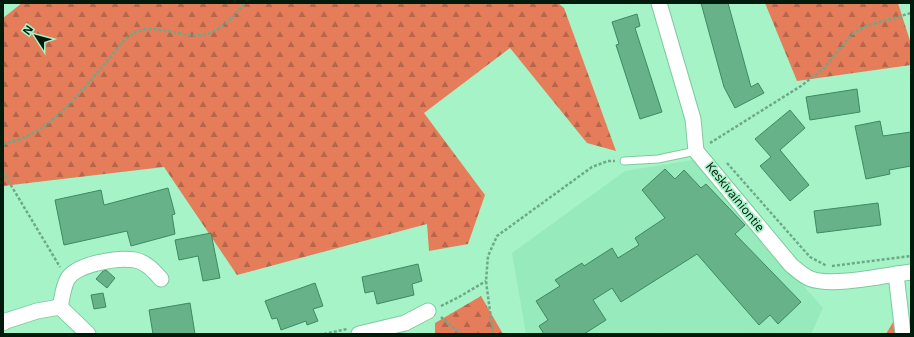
<svg xmlns="http://www.w3.org/2000/svg" width="914" height="337" font-family="'Noto Sans',sans-serif">
  <style>
    .built { fill: #96eabb }
    .forest { fill: url(#forest-firs) }
    .building { fill: #67b289; stroke: #3d8962 }
    .lines { fill: none; stroke-linecap: round; stroke-linejoin: round }
    .lane-casing { stroke: #7ecaa0; stroke-width: 9 }
    .street-casing { stroke: #7ecaa0; stroke-width: 17 }
    .path { stroke: #6da887; stroke-width: 2.5; stroke-dasharray: 3 2; stroke-linecap: butt }
    .lane { stroke: #fff; stroke-width: 7 }
    .street { stroke: #fff; stroke-width: 15 }
    .labels { text-anchor: middle; stroke-width: 3.5; stroke-linejoin: round; paint-order: stroke }
    .street-label { font-size: 12px; fill: #001b0c; stroke: #a7f3c8 }
  </style>
  <defs>
    <pattern id="forest-firs" width="22" height="20" patternUnits="userSpaceOnUse"><rect width="22" height="20" fill="#e57d5b"/><path d="M5 1l3.5 6h-7zM16 11l3.5 6h-7z" fill="#b7664a"/></pattern>
  </defs>
  <rect width="100%" height="100%" fill="#a7f3c8"/>
  <!-- built -->
  <path class="built" d="M693,160L823,308L811,334H663L662,332L658,334H526L512,253L625,171Z"/>
  <!-- forest -->
  <g class="forest">
    <path d="M22,3H558L564,8L616,151L587,143L510,48L424,113L485,195L468,244L429,251L427,224L237,275L164,167L3,186V18Z"/>
    <path d="M765,3H898L911,44V65L797,81Z"/>
    <path d="M481,296L503,334H435V323Z"/>
    <path d="M896,317L899,334H886Z"/>
  </g>
  <!-- building -->
  <g class="building">
    <path d="M701,3H728L751,87L758,83L764,93L735,108L724,87Z"/>
    <path d="M637,14L640,26L635,28L662,112L640,119L616,45L619,44L612,22Z"/>
    <path d="M857,89L860,112L810,120L806,97Z"/>
    <path d="M790,110L805,128L780,150L809,185L790,201L760,166L771,157L755,139Z"/>
    <path d="M880,121L883,136L911,132V166L889,170L890,174L866,179L855,126Z"/>
    <path d="M665,169L675,179L684,170L701,188L706,184L745,225L735,234L801,302L778,324L770,315L759,325L697,254L621,302L612,288L593,300L606,320L584,334H544L539,326L548,320L536,301L560,286L555,280L582,263L584,266L612,248L618,258L639,245L635,238L665,218L642,190Z"/>
    <path d="M168,188L175,214L172,215L175,234L131,246L127,231L64,245L55,200L101,190L104,205Z"/>
    <path d="M878,203L881,225L817,233L814,211Z"/>
    <path d="M211,233L220,278L203,281L198,256L179,260L175,240Z"/>
    <path d="M418,264L422,281L412,284L414,295L377,304L374,291L365,293L362,277Z"/>
    <path d="M106,270L115,278L107,288L96,279L103,271Z"/>
    <path d="M315,283L323,306L313,309L318,321L307,325L306,321L281,330L277,318L272,319L265,301Z"/>
    <path d="M103,293L106,307L94,309L91,295Z"/>
    <path d="M190,303L195,334H153L149,310Z"/>
  </g>
  <g class="lines">
    <!-- lane casing -->
    <g class="lane-casing">
      <path id="lane" d="M624,161L658,159L696,151"/>
    </g>
    <!-- street casing -->
    <g class="street-casing">
      <g id="street">
        <path d="M659,3L693,119L696,151L791,265C797,270 803,276 811,279C834,287 886,275 911,272"/>
        <path d="M896,274L903,334"/>
        <path d="M60,307C62,299 63,288 67,280C75,264 118,257 135,260C146,262 154,271 161,279"/>
        <path d="M3,323L6,321L37,311L60,307L88,334"/>
        <path d="M359,334L405,323L428,311"/>
      </g>
    </g>
    <!-- path -->
    <g class="path">
      <path d="M710,143L801,86L823,69L852,34L866,26L911,13"/>
      <path d="M3,144C10,142 17,141 23,138C55,124 80,93 102,67C111,58 118,45 128,37C155,15 187,47 216,30C228,23 236,14 244,3"/>
      <path d="M727,163L810,257L827,266"/>
      <path d="M3,172L60,267"/>
      <path d="M832,266L911,256"/>
      <path d="M441,306L459,297L486,281"/>
      <path d="M441,317L461,334"/>
      <path d="M324,334L347,329"/>
      <path d="M493,334L486,281L488,256L497,236L592,167L608,161H615"/>
    </g>
    <!-- lane -->
    <use href="#lane" class="lane"/>
    <!-- street -->
    <use href="#street" class="street"/>
  </g>
  <g class="labels">
    <!-- street labels -->
    <g class="street-label">
      <text transform="translate(735 197) rotate(51)" y="4">Keskivainiontie</text>
    </g>
  </g>
  <!-- border -->
  <rect width="914" height="337" fill="none" stroke="#001b0c" stroke-width="8"/>
  <!-- north arrow -->
  <g transform="translate(36 36) rotate(306)" stroke="#a7f3c8" stroke-width="3" paint-order="stroke">
  <path d="M0-3L7 15L0 10L-7 15Z" fill="#001b0c"/>
  <text y="-6" font-size="11" font-weight="bold" text-anchor="middle" fill="#001b0c">N</text>
  </g>
</svg>
